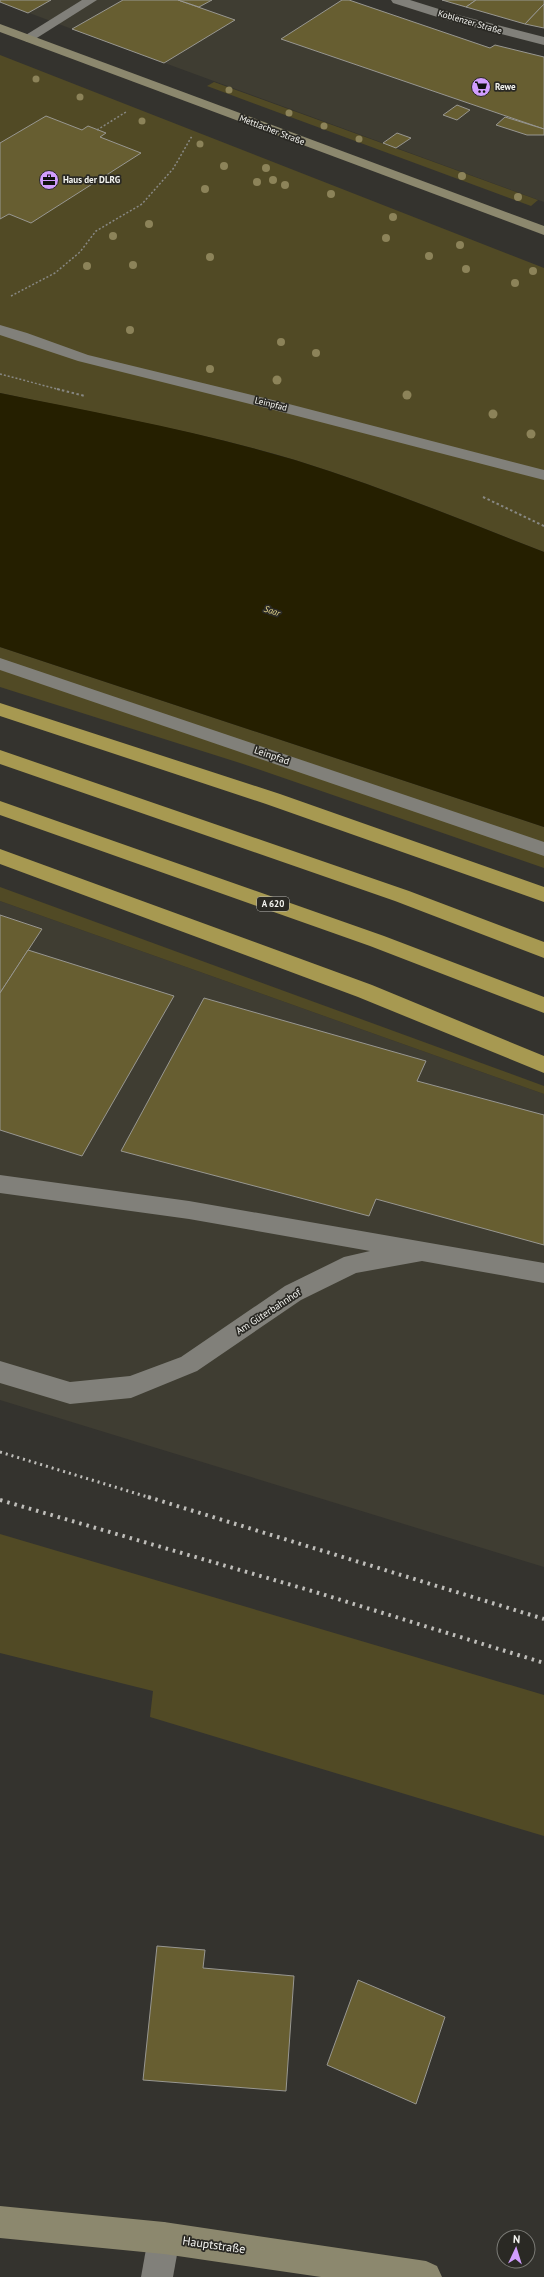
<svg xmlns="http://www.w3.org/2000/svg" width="544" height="2277" font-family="'PT Sans',sans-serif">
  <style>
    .built { fill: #3f3d32 }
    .green { fill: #514a25 }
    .water { fill: #251f00 }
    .building { fill: #675e31; stroke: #989791 }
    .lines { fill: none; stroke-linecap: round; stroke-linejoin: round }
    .path-far1 { stroke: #888883; stroke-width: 1.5; stroke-dasharray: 2 2; stroke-linecap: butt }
    .path { stroke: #888883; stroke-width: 2; stroke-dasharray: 2.5 2.5; stroke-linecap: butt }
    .lane { fill: #81807a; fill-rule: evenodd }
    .street { fill: #81807a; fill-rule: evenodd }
    .secondary { fill: #8c886e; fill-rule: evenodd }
    .highway { fill: #a79951; fill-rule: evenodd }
    .rail-far1 { stroke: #bfbeba; stroke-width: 3; stroke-dasharray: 2 4; stroke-linecap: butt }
    .rail { stroke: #bfbeba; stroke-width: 4; stroke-dasharray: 2.5 5; stroke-linecap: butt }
    .tree { fill: #8c8359 }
    .labels { text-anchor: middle; stroke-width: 3.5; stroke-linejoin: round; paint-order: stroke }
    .far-street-label { font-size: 9px; fill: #f5f5f1; stroke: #2a2924 }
    .far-poi-label { font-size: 9px; font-weight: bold; fill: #f5f5f1; stroke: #2a2924; text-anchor: start }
    .far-water-label { font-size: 9px; font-style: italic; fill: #e5d68c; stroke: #2a2924 }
    .shield { fill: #2a2924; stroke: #b8b8b4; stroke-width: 1 }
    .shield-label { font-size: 9px; font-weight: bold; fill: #f5f5f1 }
    .street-label { font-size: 10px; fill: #f5f5f1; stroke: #2a2924 }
    .near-street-label { font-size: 12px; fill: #f5f5f1; stroke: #2a2924 }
  </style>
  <rect width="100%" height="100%" fill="#34332e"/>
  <!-- built -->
  <g class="built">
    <path d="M0,0H349L489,48L495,45L544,57V202L72,29L0,2Z"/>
    <path d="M0,901L544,1094V1567L0,1400Z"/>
  </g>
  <!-- green -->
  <g class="green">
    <path d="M0,55L544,268V552C462,520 379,486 295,460C198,431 98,414 0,393Z"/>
    <path d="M214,82L538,200L531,206L207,86Z"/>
    <path d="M0,647L544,827V868L240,763L0,687Z"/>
    <path d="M0,887L544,1086V1094L0,901Z"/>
    <path d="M0,1534L544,1695V1836L150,1717L153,1691L0,1653Z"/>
  </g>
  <!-- water -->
  <path class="water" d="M0,393C98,413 198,431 295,460C379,486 462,520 544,552V827L0,647Z"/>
  <!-- building -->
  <g class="building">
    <path d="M0,0H51L28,13L0,2Z"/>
    <path d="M123,0H178L235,20L164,63L72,29Z"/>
    <path d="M178,0H212L199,7Z"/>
    <path d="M342,0H349L490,48L495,45L544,57V129L281,39Z"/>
    <path d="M442,0H476L466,7Z"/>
    <path d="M476,0H544V4L525,24L466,7Z"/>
    <path d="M544,4V28L525,24Z"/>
    <path d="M457,105L470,110L457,120L443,115Z"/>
    <path d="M46,116L82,130L88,126L106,133L100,137L141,153L31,223L9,214L0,219V143Z"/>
    <path d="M505,117L544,129V135H527L496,125Z"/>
    <path d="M397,133L411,138L396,148L383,143Z"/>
    <path d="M0,915L42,929L0,993Z"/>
    <path d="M28,950L174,996L82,1156L0,1130V993Z"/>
    <path d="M204,998L426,1061L417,1081L544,1115V1245L376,1199L369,1216L121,1151Z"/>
    <path d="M157,1946L205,1950L203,1968L294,1976L286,2091L143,2080Z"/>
    <path d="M358,1980L445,2017L416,2104L327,2065Z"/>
  </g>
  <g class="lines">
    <!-- path-far1 -->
    <g class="path-far1">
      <path d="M97,130L126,112"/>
      <path d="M11,296L55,273L80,252L96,231L142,204L173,169L192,136"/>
      <path d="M0,374L61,390"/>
    </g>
    <!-- path -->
    <g class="path">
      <path d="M57,389L85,396"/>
      <path d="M483,497L544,526"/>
    </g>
    <!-- lane -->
    <g class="lane">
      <path d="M0,325L27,333L88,355L285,403L544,470V480L274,410L78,361L0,335Z"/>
      <path d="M0,658L544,842V856L0,670Z"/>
      <path d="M0,1175L189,1201L544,1263V1283L422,1261L356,1273L301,1300L197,1371L131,1398L70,1404L0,1383V1361L70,1382L130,1376L181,1357L285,1286L344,1257L370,1251L189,1219L0,1193Z"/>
      <path d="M164,2222L175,2227L180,2238L173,2277H141L148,2238L153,2227Z"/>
    </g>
    <!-- street -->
    <g class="street">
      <path d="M82,0H97L32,41L27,42L21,38Z"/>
      <path d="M391,0H410L458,15L544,37V45L450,21L393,3Z"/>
    </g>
    <!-- secondary -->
    <g class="secondary">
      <path d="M0,24L544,226V235L0,32Z"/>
      <path d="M0,2206L164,2222L426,2261L437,2266L442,2277H321L164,2254L0,2238Z"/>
    </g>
    <!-- highway -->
    <g class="highway">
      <path d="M0,703L280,794L544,887V902L266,804L0,716Z"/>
      <path d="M0,750L409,891L544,942V958L395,901L0,764Z"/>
      <path d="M0,801L384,936L544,997V1013L370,946L0,815Z"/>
      <path d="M0,849L372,985L544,1056V1073L358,997L0,864Z"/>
    </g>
    <!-- rail-far1 -->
    <path class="rail-far1" d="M0,1452L151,1498"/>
    <!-- rail -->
    <g class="rail">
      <path d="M148,1497L544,1619"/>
      <path d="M0,1500L312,1591L544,1663"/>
    </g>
  </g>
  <!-- trees -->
  <g class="tree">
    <circle cx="36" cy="79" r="3.5"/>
    <circle cx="229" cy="90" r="3.5"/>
    <circle cx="80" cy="97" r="3.5"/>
    <circle cx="289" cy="113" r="3.5"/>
    <circle cx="142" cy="121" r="3.5"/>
    <circle cx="324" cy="126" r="3.5"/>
    <circle cx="359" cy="139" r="3.5"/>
    <circle cx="200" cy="144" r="3.5"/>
    <circle cx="224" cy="166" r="4"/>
    <circle cx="266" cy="168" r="4"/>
    <circle cx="462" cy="176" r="4"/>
    <circle cx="273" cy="180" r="4"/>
    <circle cx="257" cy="182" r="4"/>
    <circle cx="285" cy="185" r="4"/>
    <circle cx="205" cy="189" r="4"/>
    <circle cx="331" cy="194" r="4"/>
    <circle cx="518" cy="197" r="4"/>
    <circle cx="393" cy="217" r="4"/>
    <circle cx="149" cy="224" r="4"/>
    <circle cx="113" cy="236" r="4"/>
    <circle cx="386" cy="238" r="4"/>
    <circle cx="460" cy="245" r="4"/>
    <circle cx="429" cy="256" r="4"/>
    <circle cx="210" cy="257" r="4"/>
    <circle cx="133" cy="265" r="4"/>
    <circle cx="87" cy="266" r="4"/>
    <circle cx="466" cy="269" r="4"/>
    <circle cx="533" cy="271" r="4"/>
    <circle cx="515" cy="283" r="4"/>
    <circle cx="130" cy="330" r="4"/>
    <circle cx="281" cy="342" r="4"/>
    <circle cx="316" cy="353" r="4"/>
    <circle cx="210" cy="369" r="4"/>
    <circle cx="277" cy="380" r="4.5"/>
    <circle cx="407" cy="395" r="4.5"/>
    <circle cx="493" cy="414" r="4.5"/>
    <circle cx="531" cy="434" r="4.5"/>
  </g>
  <!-- icons -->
  <defs>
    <g id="supermarket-disc" transform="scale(1)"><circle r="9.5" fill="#d19dfe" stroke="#2a2924"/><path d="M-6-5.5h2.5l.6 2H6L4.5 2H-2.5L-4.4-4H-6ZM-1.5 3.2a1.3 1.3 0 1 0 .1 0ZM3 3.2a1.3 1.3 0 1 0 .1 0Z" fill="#111"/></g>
    <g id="office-disc" transform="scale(1)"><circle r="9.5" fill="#d19dfe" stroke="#2a2924"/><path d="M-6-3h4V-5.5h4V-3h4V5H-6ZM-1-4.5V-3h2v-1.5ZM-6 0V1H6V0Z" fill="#111"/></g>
  </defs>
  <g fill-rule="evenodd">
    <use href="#supermarket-disc" x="481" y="87"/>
    <use href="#office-disc" x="49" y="180"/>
  </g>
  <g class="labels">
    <!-- far-street labels -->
    <g class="far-street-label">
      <text transform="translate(470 22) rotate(16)" y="3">Koblenzer Straße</text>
      <text transform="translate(272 130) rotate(21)" y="3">Mettlacher Straße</text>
      <text transform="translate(271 404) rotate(14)" y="3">Leinpfad</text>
    </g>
    <!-- far-poi labels -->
    <g class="far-poi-label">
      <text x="495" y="90">Rewe</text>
      <text x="63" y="183">Haus der DLRG</text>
    </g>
    <!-- far-water labels -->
    <g class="far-water-label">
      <text transform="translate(272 611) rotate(19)" y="3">Saar</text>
    </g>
    <!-- shield labels -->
    <rect class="shield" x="257" y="897" width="32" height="14" rx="3"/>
    <g class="shield-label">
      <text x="273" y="907">A 620</text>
    </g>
    <!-- street labels -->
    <g class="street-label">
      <text transform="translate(272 755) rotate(19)" y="4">Leinpfad</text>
      <text transform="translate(268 1311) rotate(-33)" y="4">Am Güterbahnhof</text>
    </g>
    <!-- near-street labels -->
    <g class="near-street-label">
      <text transform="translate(214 2245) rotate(8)" y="4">Hauptstraße</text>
    </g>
  </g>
  <!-- north arrow -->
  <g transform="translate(516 2249) rotate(4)"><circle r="19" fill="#2a2924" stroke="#7b7b76"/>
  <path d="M0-3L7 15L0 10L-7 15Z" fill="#d19dfe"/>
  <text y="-6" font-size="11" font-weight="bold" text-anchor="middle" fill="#f5f5f1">N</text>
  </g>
</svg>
